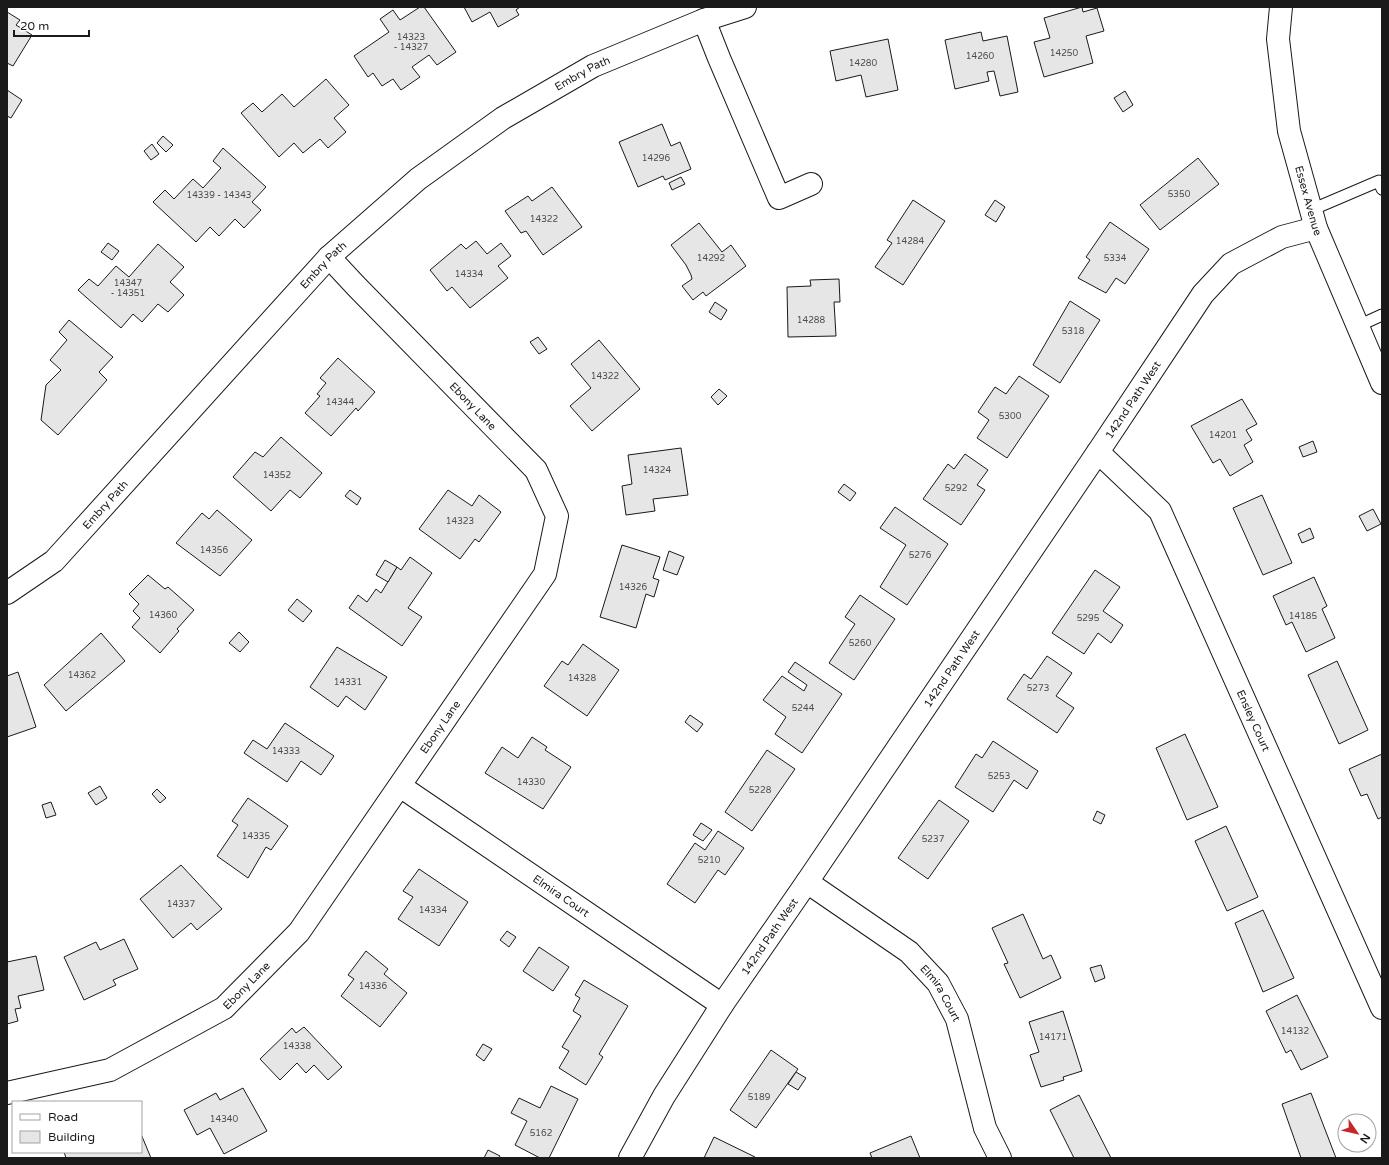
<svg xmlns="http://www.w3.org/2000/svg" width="1389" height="1165" font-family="'Varela Round',sans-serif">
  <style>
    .building { fill: #e6e6e6; stroke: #1a1a1a }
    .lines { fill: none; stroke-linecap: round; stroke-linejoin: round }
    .service-casing { stroke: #1a1a1a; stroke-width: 13 }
    .minor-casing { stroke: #1a1a1a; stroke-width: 24 }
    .tertiary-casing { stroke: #1a1a1a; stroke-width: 24 }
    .service { stroke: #fff; stroke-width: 11 }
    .minor { stroke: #fff; stroke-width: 22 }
    .tertiary { stroke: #fff; stroke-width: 22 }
    .labels { text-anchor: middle; stroke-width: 3; stroke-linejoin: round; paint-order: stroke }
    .number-label { font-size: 9px; fill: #4d4d4d }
    .street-label { font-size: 11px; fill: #1a1a1a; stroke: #fff }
  </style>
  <rect width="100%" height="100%" fill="#fff"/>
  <!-- building -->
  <g class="building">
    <path d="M420,7H424L456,52L437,65L429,55L412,67L420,77L401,90L393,79L382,86L373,73L368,77L354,56L389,32L380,19L393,10L400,20Z"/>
    <path d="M464,7H520L516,10L519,15L498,27L490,12L472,22Z"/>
    <path d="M1082,7L1083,12L1097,8L1104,31L1086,36L1093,63L1044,77L1034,42L1050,38L1044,18Z"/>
    <path d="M7,12L20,20L16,25L32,35L13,66L7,63Z"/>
    <path d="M981,32L983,41L1007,36L1018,92L1000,96L994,71L987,72L989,81L955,89L945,40Z"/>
    <path d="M888,39L898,90L866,97L861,75L836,81L830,51Z"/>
    <path d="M326,79L349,105L334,118L346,132L328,148L320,139L303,153L294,143L279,157L241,113L253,103L262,112L282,94L294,107Z"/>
    <path d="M7,90L22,100L11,118L7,116Z"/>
    <path d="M1125,91L1133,105L1123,112L1114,98Z"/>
    <path d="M662,124L671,146L680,142L691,169L665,180L663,176L638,187L619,142Z"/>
    <path d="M163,136L173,145L166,152L157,143Z"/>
    <path d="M152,144L159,154L151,160L144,151Z"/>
    <path d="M223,148L266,187L252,202L261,210L244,228L235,219L219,236L210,227L196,242L153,202L165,190L174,199L193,179L203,188L221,168L213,161Z"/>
    <path d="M1198,158L1219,184L1160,230L1140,205Z"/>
    <path d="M681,177L685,184L672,190L669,183Z"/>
    <path d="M552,187L582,227L543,255L526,231L521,233L505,211L528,196L532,201Z"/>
    <path d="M913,200L945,221L903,285L875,267L892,243L887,240Z"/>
    <path d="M995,200L1005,207L996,222L985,215Z"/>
    <path d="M1110,222L1149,249L1125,284L1116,278L1106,293L1078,278L1090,260L1086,257Z"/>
    <path d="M699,223L722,252L731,245L746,266L706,296L703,292L693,300L682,286L692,279L691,275L686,265L671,245Z"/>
    <path d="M476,241L487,254L501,243L511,256L498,266L508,278L470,308L452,287L447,291L430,270L461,244L466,249Z"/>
    <path d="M108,243L119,251L112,260L101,252Z"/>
    <path d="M158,244L184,267L170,282L184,295L168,312L158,304L142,322L133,314L121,328L78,290L89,279L98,286L116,266L129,277Z"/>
    <path d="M839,279L840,302H834L836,336L788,337L787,287L811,286L810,280Z"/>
    <path d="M1070,301L1100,320L1060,383L1033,365Z"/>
    <path d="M715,302L727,310L721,320L709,312Z"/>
    <path d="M69,320L113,357L99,372L107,380L58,435L41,420L46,385L61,370L50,360L67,340L59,332Z"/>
    <path d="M538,337L547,349L539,354L530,342Z"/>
    <path d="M599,340L640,389L592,431L570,406L591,388L571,364Z"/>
    <path d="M338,358L375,392L358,411L356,408L331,436L305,413L320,396L317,394L326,383L320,378Z"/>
    <path d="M1019,376L1049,396L1007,458L977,438L989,420L978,412L995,387L1006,394Z"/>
    <path d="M719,389L727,396L718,405L711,397Z"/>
    <path d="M1242,399L1257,424L1246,430L1252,440L1244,445L1253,462L1230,476L1220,459L1213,463L1191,426Z"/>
    <path d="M281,437L322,473L300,498L290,490L271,511L233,477L255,452L263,457Z"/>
    <path d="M1313,441L1317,452L1303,457L1299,447Z"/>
    <path d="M681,448L688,495L653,499L655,511L626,515L622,486L632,484L628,455Z"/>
    <path d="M965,454L988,470L977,485L985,490L961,525L923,499L948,464L954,469Z"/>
    <path d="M844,484L856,493L850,501L838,492Z"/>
    <path d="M350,490L361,498L357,505L345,496Z"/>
    <path d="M448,490L472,506L479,495L501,512L479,542L475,539L460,559L419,529Z"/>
    <path d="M1262,495L1292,563L1263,575L1233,508Z"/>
    <path d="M895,507L948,544L907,605L880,587L906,545L880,528Z"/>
    <path d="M1373,509L1381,524L1367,531L1359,516Z"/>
    <path d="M217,510L252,540L220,576L176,543L202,513L209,519Z"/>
    <path d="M1310,528L1314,538L1302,543L1298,534Z"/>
    <path d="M622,545L660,557L653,578L659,580L654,597L646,594L636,628L600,617Z"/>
    <path d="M669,551L684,557L677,575L663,570Z"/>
    <path d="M410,557L432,573L408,608L422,617L402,646L349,608L358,595L367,602L376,589L381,593L397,567L401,570Z"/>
    <path d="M385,560L397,567L388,582L376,575Z"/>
    <path d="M1095,570L1120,587L1103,611L1123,625L1111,643L1098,633L1084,654L1052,633Z"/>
    <path d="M148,575L165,589L168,587L194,610L177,629L179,631L160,653L132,627L140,618L133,611L139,604L129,594Z"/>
    <path d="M1314,577L1327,606L1322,609L1335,638L1306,652L1292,622L1286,625L1273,596Z"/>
    <path d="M860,595L895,619L854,680L829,663L855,624L845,617Z"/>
    <path d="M297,599L312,611L303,622L288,610Z"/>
    <path d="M239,632L249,642L240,652L229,643Z"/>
    <path d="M101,633L125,661L66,711L44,685Z"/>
    <path d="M583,644L619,670L587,716L544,686L562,661L568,665Z"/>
    <path d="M337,647L387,677L365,710L346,696L338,707L310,687Z"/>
    <path d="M1047,656L1072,673L1056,696L1074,708L1057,733L1007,699L1024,674L1031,679Z"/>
    <path d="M1337,661L1368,730L1339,744L1308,675Z"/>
    <path d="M795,662L842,694L802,753L775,734L786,717L763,700L782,676L804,691L807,685L788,672Z"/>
    <path d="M18,672L36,727L7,737V676Z"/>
    <path d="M690,715L703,724L697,732L685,722Z"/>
    <path d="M285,723L334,756L321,775L301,761L287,782L244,753L253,740L267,749Z"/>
    <path d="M1185,734L1218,807L1187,820L1156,748Z"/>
    <path d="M532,737L547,747L545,750L571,767L543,809L485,773L502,747L518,758Z"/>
    <path d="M993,741L1038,771L1027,789L1014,780L993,812L955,787L976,754L982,758Z"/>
    <path d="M767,750L795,769L752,831L725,812Z"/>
    <path d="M1382,754V817L1378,819L1367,794L1361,796L1349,769Z"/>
    <path d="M100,786L107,798L96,805L88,793Z"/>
    <path d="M157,789L166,798L160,803L152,794Z"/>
    <path d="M248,798L288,826L271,850L266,847L248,878L217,856L238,825L232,821Z"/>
    <path d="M939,800L969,821L928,879L898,858Z"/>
    <path d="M51,802L56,815L46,818L42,805Z"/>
    <path d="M1097,811L1105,815L1101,824L1093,820Z"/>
    <path d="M701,823L712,830L703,841L693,835Z"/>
    <path d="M1226,826L1258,897L1227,911L1195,841Z"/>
    <path d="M718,831L744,848L725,875L718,870L695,903L667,884L695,843L705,850Z"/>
    <path d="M181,865L222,909L197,930L191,923L173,938L140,899Z"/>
    <path d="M419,869L468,902L439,946L398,919L413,897L403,891Z"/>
    <path d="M1263,910L1294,978L1263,992L1235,923Z"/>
    <path d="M1023,914L1043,959L1051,955L1061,978L1020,998L1004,964L1008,963L992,928Z"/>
    <path d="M507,931L516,937L509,947L500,940Z"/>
    <path d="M124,939L138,969L113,980L116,985L84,1000L64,957L96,942L100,950Z"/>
    <path d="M539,947L569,967L553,991L523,971Z"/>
    <path d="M366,951L388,969L384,974L407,993L380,1027L341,996L354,979L348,975Z"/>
    <path d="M36,956L44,990L18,996L21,1008L15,1009L18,1021L7,1024V962Z"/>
    <path d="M1101,965L1105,978L1095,982L1090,968Z"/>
    <path d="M584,980L628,1006L599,1054L603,1057L586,1085L559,1068L569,1051L562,1047L581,1016L573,1011L580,998L575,995Z"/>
    <path d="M1297,995L1328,1057L1301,1070L1291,1050L1286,1053L1266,1011Z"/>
    <path d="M1063,1011L1082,1071L1063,1077L1064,1080L1041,1087L1030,1055L1039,1052L1029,1022Z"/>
    <path d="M304,1027L342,1067L328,1080L314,1065L306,1073L297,1063L280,1080L260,1059L292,1028L296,1033Z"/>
    <path d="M483,1044L492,1049L484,1061L476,1055Z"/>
    <path d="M771,1050L798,1069L756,1128L730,1110Z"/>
    <path d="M796,1072L806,1078L798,1090L788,1084Z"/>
    <path d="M551,1086L578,1099L549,1158H540L515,1145L527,1121L511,1113L519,1098L540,1108Z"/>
    <path d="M243,1088L267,1131L224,1154L210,1128L197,1135L184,1110L216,1093L220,1100Z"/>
    <path d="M1311,1093L1336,1158H1301L1282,1104Z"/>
    <path d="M1079,1095L1111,1158H1074L1050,1110Z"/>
    <path d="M141,1134L151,1158H66L64,1152H141Z"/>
    <path d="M911,1136L920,1158H872L870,1153Z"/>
    <path d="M714,1137L755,1157L754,1158H704Z"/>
    <path d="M488,1150L500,1156L499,1158H484Z"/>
  </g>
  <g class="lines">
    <!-- service casing -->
    <g class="service-casing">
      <g id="service">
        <path d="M1311,210L1379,181L1382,189"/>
        <path d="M1358,326L1382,315"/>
      </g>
    </g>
    <!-- minor casing -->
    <g class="minor-casing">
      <g id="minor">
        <path d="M704,20L719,58L779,198L811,184"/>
        <path id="s1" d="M1098,452L1160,511L1382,1008"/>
        <path id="s2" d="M400,786L722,1005"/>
        <path id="s3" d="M807,882L909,952L938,983L957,1019L985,1128L1000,1158"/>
        <path id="s4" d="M7,1093L110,1070L224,1008L299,932L545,574L557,516L536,470L356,286L329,257"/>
        <path id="s5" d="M630,1158L664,1096L722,1005L807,882L1098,452L1203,294L1231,264L1282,237L1316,228"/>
      </g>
    </g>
    <!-- tertiary casing -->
    <g class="tertiary-casing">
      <g id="tertiary">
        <path id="s6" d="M1281,7L1278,39L1289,131L1316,228L1382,383"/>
        <path id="s7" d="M7,593L54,561L329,257L418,179L503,118L593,66L704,20L745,7"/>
      </g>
    </g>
    <!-- service -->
    <use href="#service" class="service"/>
    <!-- minor -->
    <use href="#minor" class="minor"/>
    <!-- tertiary -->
    <use href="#tertiary" class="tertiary"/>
  </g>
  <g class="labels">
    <!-- number labels -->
    <g class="number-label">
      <text x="411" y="40">14323<tspan x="411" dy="10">- 14327</tspan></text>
      <text x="1064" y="56">14250</text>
      <text x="980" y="59">14260</text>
      <text x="863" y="66">14280</text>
      <text x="656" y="161">14296</text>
      <text x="1179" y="197">5350</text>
      <text x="219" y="198">14339 - 14343</text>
      <text x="544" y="222">14322</text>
      <text x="910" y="244">14284</text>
      <text x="711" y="261">14292</text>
      <text x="1115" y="261">5334</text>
      <text x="469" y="277">14334</text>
      <text x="128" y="286">14347<tspan x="128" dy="10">- 14351</tspan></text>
      <text x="811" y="323">14288</text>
      <text x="1073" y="334">5318</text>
      <text x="605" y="379">14322</text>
      <text x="340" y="405">14344</text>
      <text x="1010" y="419">5300</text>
      <text x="1223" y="438">14201</text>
      <text x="657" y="473">14324</text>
      <text x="277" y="478">14352</text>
      <text x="956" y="491">5292</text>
      <text x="460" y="524">14323</text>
      <text x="214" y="553">14356</text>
      <text x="920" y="558">5276</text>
      <text x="633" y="590">14326</text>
      <text x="163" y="618">14360</text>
      <text x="1303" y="619">14185</text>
      <text x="1088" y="621">5295</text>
      <text x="860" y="646">5260</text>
      <text x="82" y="678">14362</text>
      <text x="582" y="681">14328</text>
      <text x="348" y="685">14331</text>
      <text x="1038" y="691">5273</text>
      <text x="803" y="711">5244</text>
      <text x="286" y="754">14333</text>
      <text x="999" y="779">5253</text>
      <text x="531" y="785">14330</text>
      <text x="760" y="793">5228</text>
      <text x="256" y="839">14335</text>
      <text x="933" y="842">5237</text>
      <text x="709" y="863">5210</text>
      <text x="181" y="907">14337</text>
      <text x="433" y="913">14334</text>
      <text x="373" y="989">14336</text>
      <text x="1295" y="1034">14132</text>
      <text x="1053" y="1040">14171</text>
      <text x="297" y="1049">14338</text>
      <text x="759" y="1100">5189</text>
      <text x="224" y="1122">14340</text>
      <text x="541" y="1136">5162</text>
    </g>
    <!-- street labels -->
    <g class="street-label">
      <text dy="4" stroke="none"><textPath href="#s7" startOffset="781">Embry Path</textPath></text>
      <text dy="4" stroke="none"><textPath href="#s6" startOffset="197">Essex Avenue</textPath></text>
      <text dy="4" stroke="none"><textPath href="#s7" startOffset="457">Embry Path</textPath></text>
      <text dy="4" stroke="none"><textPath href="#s5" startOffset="910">142nd Path West</textPath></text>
      <text transform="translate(473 406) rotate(46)" y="4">Ebony Lane</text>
      <text dy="4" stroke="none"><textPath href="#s7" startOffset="133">Embry Path</textPath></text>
      <text dy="4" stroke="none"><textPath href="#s5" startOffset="586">142nd Path West</textPath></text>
      <text dy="4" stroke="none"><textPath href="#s1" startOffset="315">Ensley Court</textPath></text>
      <text dy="4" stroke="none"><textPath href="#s4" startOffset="591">Ebony Lane</textPath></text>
      <text dy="4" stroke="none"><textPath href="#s2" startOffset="195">Elmira Court</textPath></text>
      <text dy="4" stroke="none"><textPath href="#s5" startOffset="262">142nd Path West</textPath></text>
      <text dy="4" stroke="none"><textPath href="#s4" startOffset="267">Ebony Lane</textPath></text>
      <text dy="4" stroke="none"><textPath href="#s3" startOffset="176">Elmira Court</textPath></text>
    </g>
  </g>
  <!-- border -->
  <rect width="1389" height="1165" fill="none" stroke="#1a1a1a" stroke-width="16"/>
  <!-- legend -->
  <rect x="12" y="1101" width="130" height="52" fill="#ffffff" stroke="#a3a3a3"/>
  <rect x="20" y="1114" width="20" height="6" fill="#ffffff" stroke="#a3a3a3"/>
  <text x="48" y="1121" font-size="12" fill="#1a1a1a">Road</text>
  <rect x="20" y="1131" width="20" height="12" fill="#e6e6e6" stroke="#a3a3a3"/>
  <text x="48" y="1141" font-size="12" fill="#1a1a1a">Building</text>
  <!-- north arrow -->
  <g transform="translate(1357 1133) rotate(124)"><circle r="19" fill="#ffffff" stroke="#a3a3a3"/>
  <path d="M0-3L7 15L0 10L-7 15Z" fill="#c62828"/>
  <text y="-6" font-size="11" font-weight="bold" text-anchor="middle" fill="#1a1a1a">N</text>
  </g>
  <!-- scale -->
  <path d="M14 30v6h75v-6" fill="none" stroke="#1a1a1a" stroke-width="2"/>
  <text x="20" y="30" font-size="12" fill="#1a1a1a" stroke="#ffffff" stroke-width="3" paint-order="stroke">20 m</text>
</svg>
